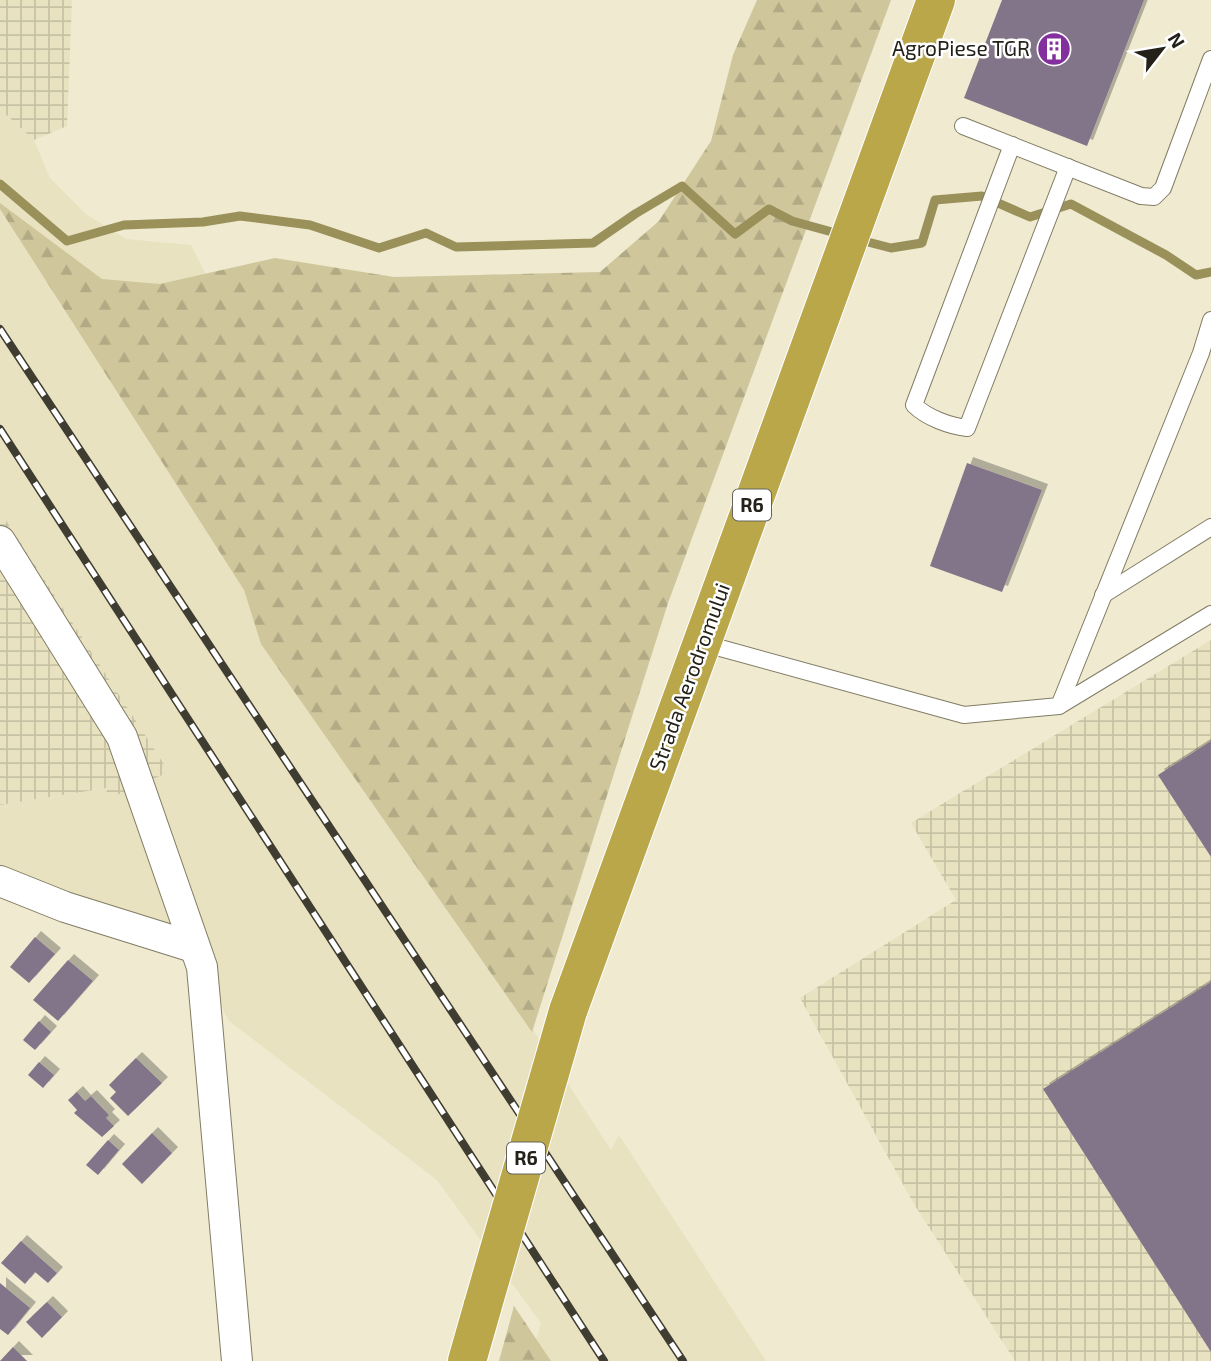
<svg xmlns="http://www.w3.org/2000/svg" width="1211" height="1361" font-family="'Exo 2',sans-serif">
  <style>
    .built { fill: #e8e2c0 }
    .industrial { fill: url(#industrial-grid) }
    .forest { fill: url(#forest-firs) }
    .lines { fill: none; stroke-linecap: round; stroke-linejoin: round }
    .stream { stroke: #9a905a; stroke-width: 9 }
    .building { fill: #837589; filter: url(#shadow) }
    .lane-casing { stroke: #817c64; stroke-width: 18 }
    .street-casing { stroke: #817c64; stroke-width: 32 }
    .highway-casing { stroke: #fff; stroke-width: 40 }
    .lane { stroke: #fff; stroke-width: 16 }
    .street { stroke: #fff; stroke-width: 30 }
    .highway { stroke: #b9a74a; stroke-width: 38 }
    .rail-casing { stroke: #3f3d31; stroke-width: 8 }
    .rail { stroke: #fff; stroke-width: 5; stroke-dasharray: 16; stroke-linecap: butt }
    .highway-bridge-casing { stroke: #fff; stroke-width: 40; stroke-linecap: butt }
    .highway-bridge { stroke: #b9a74a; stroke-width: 38 }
    .labels { text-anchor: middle; stroke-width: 5; stroke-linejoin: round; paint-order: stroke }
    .shield { fill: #fff; stroke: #65645d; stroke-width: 2 }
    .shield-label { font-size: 19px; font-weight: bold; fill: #232118 }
    .poi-label { font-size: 21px; fill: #232118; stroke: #fff; text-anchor: end }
    .street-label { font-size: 21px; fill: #232118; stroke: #fff }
  </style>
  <defs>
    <pattern id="industrial-grid" width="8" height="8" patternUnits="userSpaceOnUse" patternTransform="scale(1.75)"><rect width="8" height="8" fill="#e8e2c0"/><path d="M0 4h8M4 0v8" fill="none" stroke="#c7c2a4"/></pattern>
    <pattern id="forest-firs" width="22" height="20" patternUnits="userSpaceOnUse" patternTransform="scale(1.75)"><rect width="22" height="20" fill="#cfc69b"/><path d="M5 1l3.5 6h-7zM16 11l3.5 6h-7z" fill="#b1aa85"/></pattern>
    <filter id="shadow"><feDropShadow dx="6" dy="-6" stdDeviation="0" flood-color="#0004"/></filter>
  </defs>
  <rect width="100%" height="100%" fill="#efead0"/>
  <!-- built -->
  <path class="built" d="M0,109L34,140L50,178L86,214L126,239L191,245L229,322L482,951L611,1150L619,1135L766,1361H530L541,1323L437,1180L228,1020L202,964L156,926L0,866V805L106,788L108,798L168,772L0,511Z"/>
  <!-- industrial -->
  <g class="industrial">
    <path d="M0,0H72L67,126L34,140L0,109Z"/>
    <path d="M0,511L169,772L108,799L106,788L0,805Z"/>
    <path d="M1211,640V1361H1015L914,1204L800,998L956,900L911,823Z"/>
  </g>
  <!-- forest -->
  <g class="forest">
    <path d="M757,0H891L668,603L532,1032L261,644L244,590L0,209V203L102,279L160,284L275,258L394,277L600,272L659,221L711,141L733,55Z"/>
    <path d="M514,1306L551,1361H499Z"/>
  </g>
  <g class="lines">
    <!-- stream -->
    <g class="stream">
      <path d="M0,184L67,241L124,225L203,222L240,216L310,225L379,248L426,233L456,247L593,243L635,214L682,186L735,234L769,209L792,221L843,235"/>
      <path d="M860,240L891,248L922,243L935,200L982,196L1030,217L1071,204L1166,255L1196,275L1211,272"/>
    </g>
  </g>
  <!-- building -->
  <g class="building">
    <path d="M1002,0H1144L1087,146L964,98Z"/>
    <path d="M967,463L1042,490L1002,592L930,566Z"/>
    <path d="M1211,741V857L1158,775Z"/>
    <path d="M35,937L55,954L29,983L10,967Z"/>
    <path d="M68,960L93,981L58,1021L33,1000Z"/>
    <path d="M1211,982V1352L1043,1089Z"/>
    <path d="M39,1021L51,1032L35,1050L23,1040Z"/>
    <path d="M136,1058L162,1083L128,1116L110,1098L116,1092L109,1085Z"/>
    <path d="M39,1062L54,1075L43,1088L28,1075Z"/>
    <path d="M77,1092L85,1101L91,1096L109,1115L106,1118L114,1126L102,1137L74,1113L77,1110L68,1100Z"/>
    <path d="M152,1133L172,1153L142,1184L122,1164Z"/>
    <path d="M108,1140L119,1150L98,1175L86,1165Z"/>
    <path d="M21,1241L57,1273L48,1283L35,1272L25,1284L1,1263Z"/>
    <path d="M0,1283L30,1308L8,1335L0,1329Z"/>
    <path d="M47,1302L62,1317L42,1338L26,1322Z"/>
    <path d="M13,1347L27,1361H0Z"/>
  </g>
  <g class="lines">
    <!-- lane casing -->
    <g class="lane-casing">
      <g id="lane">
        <path d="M963,126L1141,196L1154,197L1163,188L1211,59"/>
        <path d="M1012,145L914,405C927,418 950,426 967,428L1068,167"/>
        <path d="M1103,595L1211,527"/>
        <path d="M702,643L964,715L1059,706L1211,614"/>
        <path d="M1059,706L1201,353L1211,320"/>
      </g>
    </g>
    <!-- street casing -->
    <g class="street-casing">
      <g id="street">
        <path d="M0,541L122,737L202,967L237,1361"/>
        <path d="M0,881L65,907L193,947"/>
      </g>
    </g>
    <!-- highway casing -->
    <g class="highway-casing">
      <g id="highway">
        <path d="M568,1011L936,0"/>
        <path d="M467,1361L483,1305"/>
      </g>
    </g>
    <!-- lane -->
    <use href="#lane" class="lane"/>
    <!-- street -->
    <use href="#street" class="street"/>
    <!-- highway -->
    <use href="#highway" class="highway"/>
    <!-- rail casing -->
    <g class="rail-casing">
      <g id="rail">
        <path d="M0,329L683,1361"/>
        <path d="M0,429L604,1361"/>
      </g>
    </g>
    <!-- rail -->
    <use href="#rail" class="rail"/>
    <!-- highway-bridge casing -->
    <g class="highway-bridge-casing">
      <path id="highway-bridge" d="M483,1305L568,1011"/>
    </g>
    <!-- highway-bridge -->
    <use href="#highway-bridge" class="highway-bridge"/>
  </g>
  <!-- icons -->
  <defs>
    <g id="building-disc" transform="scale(1.75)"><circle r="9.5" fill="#832f9d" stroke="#fff"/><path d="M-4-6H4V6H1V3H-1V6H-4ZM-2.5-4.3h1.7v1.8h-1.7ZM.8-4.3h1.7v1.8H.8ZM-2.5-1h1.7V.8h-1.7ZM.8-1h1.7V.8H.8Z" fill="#fff"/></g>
  </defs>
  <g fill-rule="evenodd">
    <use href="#building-disc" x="1054" y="49"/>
  </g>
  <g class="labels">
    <!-- shield labels -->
    <g class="shield">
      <rect x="733" y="489.5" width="38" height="31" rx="5"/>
      <rect x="507" y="1142.5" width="38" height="31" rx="5"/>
    </g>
    <g class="shield-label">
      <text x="752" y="512">R6</text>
      <text x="526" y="1165">R6</text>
    </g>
    <!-- poi labels -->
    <g class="poi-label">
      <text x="1030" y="56">AgroPiese TGR</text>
    </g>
    <!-- street labels -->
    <g class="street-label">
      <text transform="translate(690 677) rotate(-70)" y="7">Strada Aerodromului</text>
    </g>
  </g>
  <!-- north arrow -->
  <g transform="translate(1162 49) rotate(59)" stroke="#ffffff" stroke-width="5" paint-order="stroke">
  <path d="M0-5L12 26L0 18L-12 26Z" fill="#232118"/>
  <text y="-10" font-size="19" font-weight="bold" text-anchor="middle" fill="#232118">N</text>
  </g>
</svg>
